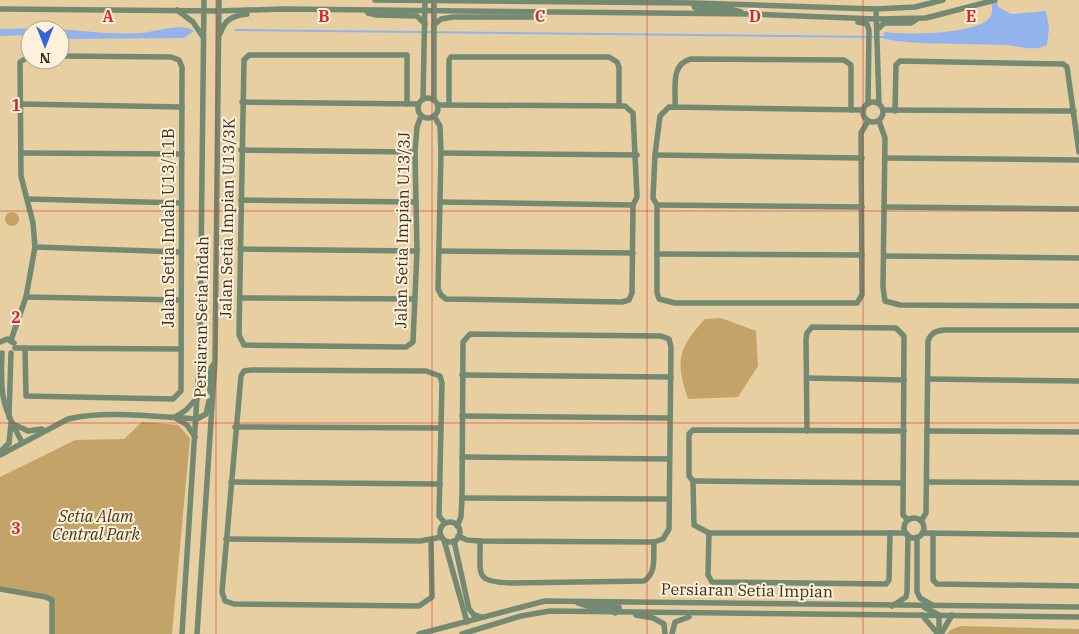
<svg xmlns="http://www.w3.org/2000/svg" width="1079" height="634" font-family="'IBM Plex Serif',serif">
  <style>
    .green { fill: #c3a368 }
    .water { fill: #93b3ed }
    .lines { fill: none; stroke-linecap: round; stroke-linejoin: round }
    .stream { stroke: #93b3ed; stroke-width: 2 }
    .minor { stroke: #748972; stroke-width: 5.5 }
    .grid { fill: none; stroke: #d62828; stroke-width: 1; stroke-opacity: 0.55 }
    .labels { text-anchor: middle; stroke-width: 4; stroke-linejoin: round; paint-order: stroke }
    .street-label { font-size: 16px; fill: #3b3120; stroke: #fef1db }
    .park-label { font-size: 16px; font-style: italic; fill: #433417; stroke: #fef1db }
    .grid-label { font-size: 16px; text-anchor: middle; font-weight: bold; fill: #d62828; stroke: #fef1db; stroke-width: 4; stroke-linejoin: round; paint-order: stroke }
  </style>
  <rect width="100%" height="100%" fill="#e7cfa2"/>
  <!-- green -->
  <g class="green">
    <circle cx="12" cy="219" r="7"/>
    <path d="M721,318L756,331L758,366L738,397L688,399C675,361 678,348 705,319Z"/>
    <path d="M142,422L178,425L190,438L172,634H53L52,598L0,588V477L75,440L124,439Z"/>
    <path d="M961,626L1079,629V634H947L950,630Z"/>
  </g>
  <!-- water -->
  <g class="water">
    <path d="M991,0H997L998,7L1011,14L1046,11L1049,28L1047,45C1035,52 1019,46 1005,45C964,43 925,46 884,39V32C904,35 980,35 991,16C993,10 992,5 991,0Z"/>
    <path d="M37,28C71,29 108,35 141,33C156,32 181,22 194,31L184,38L69,39L60,38V30H30V35L0,36V29Z"/>
  </g>
  <g class="lines">
    <!-- stream -->
    <path class="stream" d="M235,30L884,37"/>
    <!-- minor -->
    <g class="minor">
      <path d="M375,0L693,3L876,9L915,7L943,0"/>
      <path d="M693,3L695,8L730,9L741,12"/>
      <path d="M0,9L218,11L284,9L751,14L876,19L926,18L995,0"/>
      <path d="M876,9L879,104"/>
      <path d="M177,10L193,22L203,37"/>
      <path d="M368,13L377,15L417,16L425,24"/>
      <path d="M858,22L867,24L869,30L868,104"/>
      <path d="M434,25L441,19L453,17H533L542,15"/>
      <path d="M878,29L884,23H911L917,19"/>
      <path d="M220,34C225,19 232,16 247,14"/>
      <circle cx="428" cy="108" r="10"/>
      <path d="M423,99L425,1"/>
      <path d="M434,100V1"/>
      <path d="M242,102L418,104"/>
      <circle cx="873" cy="112" r="10"/>
      <path d="M19,104L182,107"/>
      <path d="M407,104V55H249L244,60L239,335L244,345L400,347H406L413,342L417,251L415,152L417,127L421,116"/>
      <path d="M449,105V60L451,57H609L617,62L619,67V106"/>
      <path d="M675,107C676,88 670,64 691,59L844,60L851,65V110"/>
      <path d="M863,110L669,107L660,116L655,155L653,198L657,205V293L659,299L675,303H857L862,295L861,133L868,121"/>
      <path d="M883,110L1074,111"/>
      <path d="M895,111L896,65L900,61L1063,64L1067,67L1079,152"/>
      <path d="M434,116L440,126L441,153L438,289L441,295L446,299L622,302L629,300L632,293L633,205L637,197L633,113L625,106L438,105"/>
      <path d="M879,121L885,138L883,287L885,301L900,305L1079,306"/>
      <path d="M241,150L415,152"/>
      <path d="M21,153L182,154"/>
      <path d="M441,153L637,155"/>
      <path d="M655,155L862,158"/>
      <path d="M885,158L1079,160"/>
      <path d="M28,199L181,203"/>
      <path d="M241,200L416,202"/>
      <path d="M440,202L633,205"/>
      <path d="M657,205L862,207"/>
      <path d="M884,207L1079,209"/>
      <path d="M35,247L180,252"/>
      <path d="M240,249L417,251"/>
      <path d="M439,251L633,253"/>
      <path d="M657,254L862,255"/>
      <path d="M884,256L1079,258"/>
      <path d="M26,297L181,300"/>
      <path d="M240,298L415,299"/>
      <path d="M11,340L26,297L35,247L33,223L21,176L20,62L30,56"/>
      <path d="M0,342L7,339L14,343"/>
      <path d="M15,348L181,349"/>
      <path d="M25,348L26,396L173,399L181,391L182,67L179,60L171,57L60,56"/>
      <path d="M2,353C0,395 2,406 22,442"/>
      <path d="M462,375L671,377"/>
      <path d="M807,378L904,380"/>
      <path d="M928,379L1079,381"/>
      <path d="M210,392V370L213,365"/>
      <path d="M462,416L669,418"/>
      <path d="M9,417L11,353"/>
      <path d="M175,417L186,410L198,397"/>
      <path d="M177,419L187,425L195,437"/>
      <path d="M13,424L28,431L42,429"/>
      <path d="M235,427L441,428"/>
      <path d="M807,431L806,339L807,333L812,327L896,328L904,336L903,515L908,520"/>
      <path d="M927,431L1079,432"/>
      <path d="M0,452L9,443L11,423"/>
      <path d="M0,455L68,419C104,410 159,417 197,419L206,414L209,401"/>
      <path d="M462,457L669,459"/>
      <path d="M693,481L689,476V434L693,430L904,431"/>
      <path d="M693,481L694,525L709,533H906"/>
      <path d="M693,481L903,483"/>
      <path d="M231,482L440,484"/>
      <path d="M927,482L1079,483"/>
      <path d="M462,498L669,499"/>
      <circle cx="914" cy="528" r="10"/>
      <path d="M921,521L926,513L928,341C931,333 935,331 944,330H1079"/>
      <circle cx="450" cy="532" r="10"/>
      <path d="M457,526L461,517L462,498L463,342L470,334L661,336L669,339L671,347L669,529L663,539L654,542L480,541L467,540L458,536"/>
      <path d="M709,533L708,575L712,582L886,584L889,580L890,533"/>
      <path d="M922,533L1079,535"/>
      <path d="M933,533V580L937,584L1079,586"/>
      <path d="M917,537V592L920,598L932,605"/>
      <path d="M226,539L420,541L442,537"/>
      <path d="M444,540L467,622"/>
      <path d="M431,541L432,597L419,606L234,604L225,601L222,592L241,376L244,371L251,370L426,371L440,376L442,383L439,516L445,523"/>
      <path d="M454,541L469,609L474,615L481,617"/>
      <path d="M480,541C481,575 473,582 512,583L644,581C657,573 653,556 654,542"/>
      <path d="M0,589L46,597L52,600V634"/>
      <path d="M578,603L587,606L619,607V611L615,613"/>
      <path d="M892,606L906,597L907,592L908,535"/>
      <path d="M924,607L939,615V634"/>
      <path d="M636,615L653,618L664,624L665,634"/>
      <path d="M922,615L938,634"/>
      <path d="M182,634L200,350L204,0"/>
      <path d="M197,634L215,360L219,0"/>
      <path d="M419,634L545,601L1079,607"/>
      <path d="M462,634L521,616L550,611L1079,617"/>
      <path d="M672,634L675,622L689,617"/>
      <path d="M941,634L952,615"/>
    </g>
  </g>
  <!-- grid -->
  <path class="grid" d="M216,0V634M432,0V634M647,0V634M863,0V634M0,211H1079M0,423H1079"/>
  <g class="labels">
    <!-- street labels -->
    <g class="street-label">
      <text transform="translate(227 218) rotate(-89)" y="6">Jalan Setia Impian U13/3K</text>
      <text transform="translate(168 228) rotate(-90)" y="6">Jalan Setia Indah U13/11B</text>
      <text transform="translate(402 230) rotate(-89)" y="6">Jalan Setia Impian U13/3J</text>
      <text transform="translate(201 317) rotate(-89)" y="6">Persiaran Setia Indah</text>
      <text transform="translate(747 590) rotate(1)" y="6">Persiaran Setia Impian</text>
    </g>
    <!-- park labels -->
    <g class="park-label">
      <text x="96" y="522">Setia Alam<tspan x="96" dy="18">Central Park</tspan></text>
    </g>
  </g>
  <g class="grid-label">
    <text x="108" y="22">A</text>
    <text x="324" y="22">B</text>
    <text x="540" y="22">C</text>
    <text x="755" y="22">D</text>
    <text x="971" y="22">E</text>
    <text x="16" y="111">1</text>
    <text x="16" y="323">2</text>
    <text x="16" y="534">3</text>
  </g>
  <!-- north arrow -->
  <g transform="translate(45 45) rotate(180)"><circle r="24" fill="#fef1db" stroke="#b0a490"/>
  <path d="M0-4L9 19L0 12L-9 19Z" fill="#2f67d5"/>
  <text y="-8" font-size="14" font-weight="bold" text-anchor="middle" fill="#3b3120">N</text>
  </g>
</svg>
